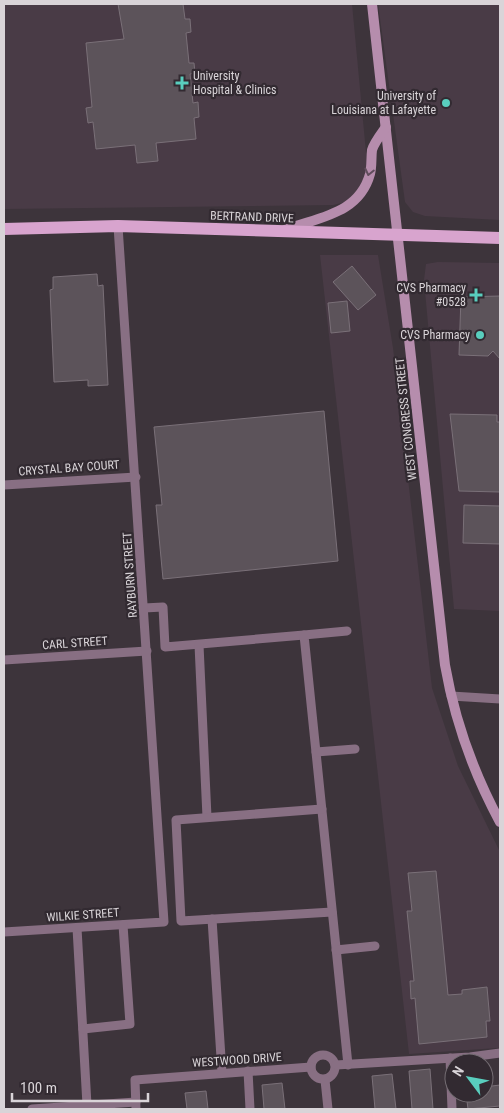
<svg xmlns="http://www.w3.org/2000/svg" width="504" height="1113" font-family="'Roboto Condensed',sans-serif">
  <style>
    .built { fill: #493b46 }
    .building { fill: #5c535a; stroke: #7a7078 }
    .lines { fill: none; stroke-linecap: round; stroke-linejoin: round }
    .street { stroke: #886f83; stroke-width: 9 }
    .secondary { stroke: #b68dad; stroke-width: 10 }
    .primary { stroke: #d8a4ce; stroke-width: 12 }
    .oneway { stroke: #604d5c }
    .poi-dot { fill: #59cebe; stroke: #322a31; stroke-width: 2 }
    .labels { text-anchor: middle; stroke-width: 4.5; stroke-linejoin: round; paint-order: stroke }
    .poi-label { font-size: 12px; fill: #d9d4d8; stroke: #322a31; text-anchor: end }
    .street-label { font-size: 12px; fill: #d9d4d8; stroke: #322a31 }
  </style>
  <rect width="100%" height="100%" fill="#3d343b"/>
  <!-- built -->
  <g class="built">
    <path d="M4,4H352L367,163L364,178L357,192L346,202L333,205L4,209Z"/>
    <path d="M378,4H500V220L425,216L413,212L405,202Z"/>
    <path d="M320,255H378L393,348L432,688L458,766L500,852V1047L498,1048L409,1054Z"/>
    <path d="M438,262L500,263V611L454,609L424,280L426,264Z"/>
  </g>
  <!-- building -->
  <g class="building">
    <path d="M118,4H183L185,19H190L191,32L186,33L189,63H194L195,73L190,74L193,103L198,102L199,117L194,118L196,139L156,143L158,161L137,163L135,145L96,149L93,122L88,123L86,108L92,107L86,43L124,39Z"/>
    <path d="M352,266L376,295L358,310L333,282Z"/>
    <path d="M97,274L98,286L103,285L108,385L88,386V380L54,382L50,290L53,289V277Z"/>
    <path d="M500,296V359L493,351L488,356L459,355L461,297Z"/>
    <path d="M347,301L350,331L331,333L328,303Z"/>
    <path d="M324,411L338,561L163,579L156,505H162L154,427Z"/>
    <path d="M450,414L497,415V422H500V492L459,491Z"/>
    <path d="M464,505L500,506V544L463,543Z"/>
    <path d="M436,871L448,995L462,994V990L487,987L490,1021H486L487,1037L419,1044L415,998L411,999L410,981H414L407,911H412L408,873Z"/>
    <path d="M430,1069L433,1109H412L409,1071Z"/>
    <path d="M392,1074L396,1109H375L372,1076Z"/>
    <path d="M282,1083L285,1109H264L262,1085Z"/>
    <path d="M500,1085V1106L468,1109L466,1093H484V1087Z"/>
    <path d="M206,1091L208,1109H187L185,1093Z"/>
  </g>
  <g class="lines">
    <!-- street -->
    <g class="street">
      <path d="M4,485L136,477"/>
      <path d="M144,608L163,607L165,647L304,635"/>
      <path d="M347,631L304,635L348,1065"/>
      <path d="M199,645L207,817"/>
      <path d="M4,660L147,651"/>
      <path d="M451,696L500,699"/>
      <path d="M316,752L355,749"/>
      <path d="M322,809L176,820L181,921L332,912"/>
      <path d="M212,919L222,1073"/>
      <path d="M77,928L87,1105"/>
      <path d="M4,932L164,922L118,226"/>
      <path d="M336,950L375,946"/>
      <path d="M83,1029L130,1024L123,925"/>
      <circle cx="323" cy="1067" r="12"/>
      <path d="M450,1058L452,1109"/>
      <path d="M336,1065L470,1057L500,1053"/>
      <path d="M248,1071L250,1109"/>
      <path d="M325,1080L328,1109"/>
      <path d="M32,1109L136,1102"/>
      <path d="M136,1109L135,1080L311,1067"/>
    </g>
    <!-- secondary -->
    <g class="secondary">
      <path d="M372,4L445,665C455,722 473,772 500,822"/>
      <path d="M285,230C319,217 359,214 370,174C372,166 371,158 372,150C374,143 381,134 386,127"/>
    </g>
    <!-- primary -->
    <path class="primary" d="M4,229L118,226L500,238"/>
  </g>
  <!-- one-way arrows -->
  <defs><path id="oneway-chevron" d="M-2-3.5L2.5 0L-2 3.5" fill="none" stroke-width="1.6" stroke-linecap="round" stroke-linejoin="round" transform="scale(1.25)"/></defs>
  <use class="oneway" href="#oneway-chevron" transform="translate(369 172) rotate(103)"/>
  <!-- markers -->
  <g class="poi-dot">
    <path d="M179.5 75.5h5v5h5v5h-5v5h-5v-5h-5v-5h5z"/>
    <circle cx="446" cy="103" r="5"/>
    <path d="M473.5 287.5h5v5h5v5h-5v5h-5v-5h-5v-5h5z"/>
    <circle cx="480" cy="335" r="5"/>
  </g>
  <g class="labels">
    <!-- poi labels -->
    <g class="poi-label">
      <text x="193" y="80" text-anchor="start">University<tspan x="193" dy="14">Hospital &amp; Clinics</tspan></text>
      <text x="436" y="100">University of<tspan x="436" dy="14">Louisiana at Lafayette</tspan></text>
      <text x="466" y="292">CVS Pharmacy<tspan x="466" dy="14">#0528</tspan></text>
      <text x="470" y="339">CVS Pharmacy</text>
    </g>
    <!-- street labels -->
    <g class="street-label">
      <text transform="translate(252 217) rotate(2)" y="4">BERTRAND DRIVE</text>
      <text transform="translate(406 419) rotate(-96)" y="4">WEST CONGRESS STREET</text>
      <text transform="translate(69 468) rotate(-4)" y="4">CRYSTAL BAY COURT</text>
      <text transform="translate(130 575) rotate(-94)" y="4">RAYBURN STREET</text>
      <text transform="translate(75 643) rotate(-4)" y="4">CARL STREET</text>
      <text transform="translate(83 915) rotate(-4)" y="4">WILKIE STREET</text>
      <text transform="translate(237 1060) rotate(-4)" y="4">WESTWOOD DRIVE</text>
    </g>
  </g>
  <!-- border -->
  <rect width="504" height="1113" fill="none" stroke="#d9d4d8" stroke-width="10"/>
  <!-- north arrow -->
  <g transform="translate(469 1078) rotate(302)"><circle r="24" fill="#322a31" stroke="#756e74"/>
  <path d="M0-4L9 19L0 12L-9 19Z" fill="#59cebe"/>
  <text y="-8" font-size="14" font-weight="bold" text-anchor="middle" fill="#d9d4d8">N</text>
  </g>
  <!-- scale -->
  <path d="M12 1093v8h136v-8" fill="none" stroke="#d9d4d8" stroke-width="2.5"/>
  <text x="20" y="1093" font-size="15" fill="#d9d4d8" stroke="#322a31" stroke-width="4" paint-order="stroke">100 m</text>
</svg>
